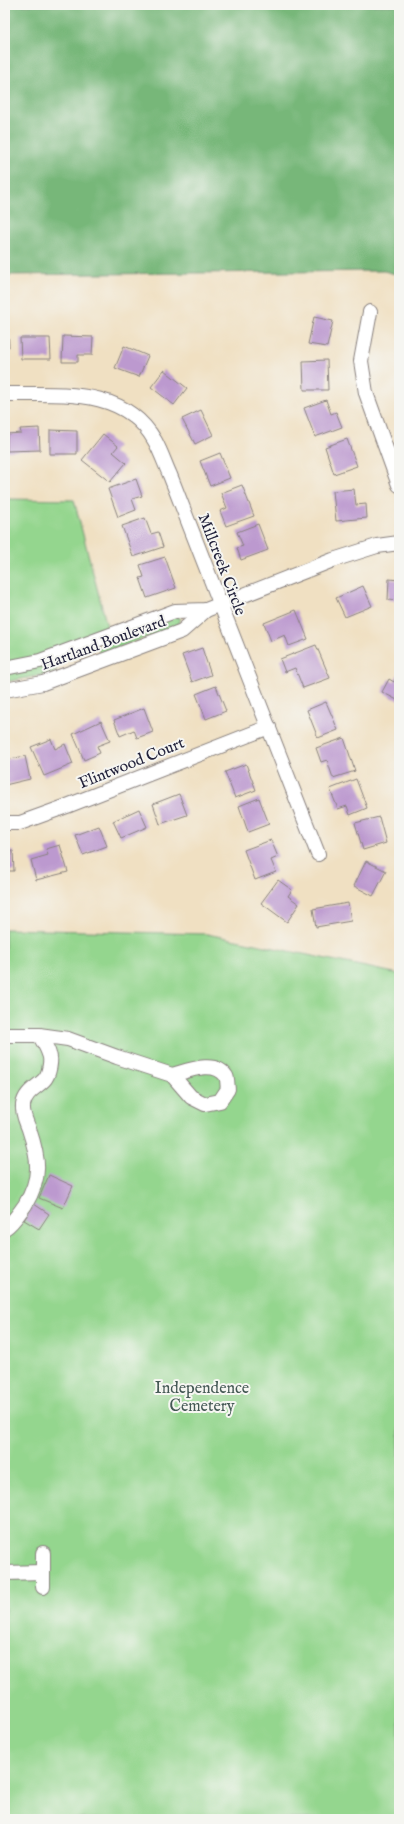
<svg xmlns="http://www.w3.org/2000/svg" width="404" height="1824" font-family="'IM FELL English',serif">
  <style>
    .green { fill: #94d68e; stroke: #5b7c64 }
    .forest { fill: #77b779; stroke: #4c6c5a }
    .building { fill: #bc99cf }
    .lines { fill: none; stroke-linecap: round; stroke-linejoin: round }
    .minor-casing { stroke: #89817e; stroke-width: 16 }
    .minor { stroke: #fff; stroke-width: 14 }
    .labels { text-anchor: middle; stroke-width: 4; stroke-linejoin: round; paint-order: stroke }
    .street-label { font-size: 16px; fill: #22223b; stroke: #f6f6f2 }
    .park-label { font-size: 16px; fill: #445854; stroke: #f6f6f2 }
  </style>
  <rect width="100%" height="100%" fill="#f6f6f2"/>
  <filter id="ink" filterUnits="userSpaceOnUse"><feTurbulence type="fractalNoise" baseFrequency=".025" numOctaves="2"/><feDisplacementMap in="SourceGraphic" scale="8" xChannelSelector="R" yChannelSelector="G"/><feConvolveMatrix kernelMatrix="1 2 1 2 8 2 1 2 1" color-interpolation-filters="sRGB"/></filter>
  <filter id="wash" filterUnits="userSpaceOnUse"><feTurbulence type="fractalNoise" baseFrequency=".012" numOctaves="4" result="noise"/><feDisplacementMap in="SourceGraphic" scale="16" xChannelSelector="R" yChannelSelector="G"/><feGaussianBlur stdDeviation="0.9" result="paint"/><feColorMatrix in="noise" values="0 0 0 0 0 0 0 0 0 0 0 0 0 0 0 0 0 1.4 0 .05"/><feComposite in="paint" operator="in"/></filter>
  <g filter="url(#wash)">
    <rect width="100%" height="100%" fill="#f0e0c2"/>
    <!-- green -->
    <g class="green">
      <path d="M5,499L74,500L109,634L5,668Z"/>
      <path d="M175,616L180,617V619L177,626L101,654L98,651L99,646Z"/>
      <path d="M52,663L56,664L57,668L54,673L5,682V672Z"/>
      <path d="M5,929L207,934L399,974V1819H5Z"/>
    </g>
    <!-- forest -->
    <path class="forest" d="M5,5H399V275L384,271L5,275Z"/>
    <g id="blocks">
      <!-- building -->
      <g class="building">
        <path d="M314,317L333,321L327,347L308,344Z"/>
        <path d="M5,328H8L9,347H5Z"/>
        <path d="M63,336L93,337L92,355H78V362H62Z"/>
        <path d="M20,338H50L51,359H21Z"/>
        <path d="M124,346L148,356L139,377L115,368Z"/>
        <path d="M327,360L328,390H304L303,361Z"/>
        <path d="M164,370L187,388L174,405L151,387Z"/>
        <path d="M326,400L331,414L336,412L342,427L315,437L304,408Z"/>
        <path d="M201,410L213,435L195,444L182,419Z"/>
        <path d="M39,428L40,450L7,451V434L21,433L20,429Z"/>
        <path d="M50,430L77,431V454H50Z"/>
        <path d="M103,434L118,446L113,452L126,463L110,482L82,460Z"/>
        <path d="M347,439L357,466L334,474L325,447Z"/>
        <path d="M220,453L230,478L210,486L200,461Z"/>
        <path d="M136,479L142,496L132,499L136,510L118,517L108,489Z"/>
        <path d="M242,485L254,516L226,526L220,511L227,508L221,493Z"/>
        <path d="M354,489L356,505L366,504L367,518L336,521L333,491Z"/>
        <path d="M145,518L151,534L158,532L163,547L133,557L122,526Z"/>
        <path d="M258,524L268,550L241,560L237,548L243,546L237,532Z"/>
        <path d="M165,557L176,588L147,598L140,578L144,577L140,565Z"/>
        <path d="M389,579L399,580V601L388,600Z"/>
        <path d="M363,586L372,606L345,617L336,598Z"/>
        <path d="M296,610L308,639L289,646L285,635L271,641L264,623Z"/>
        <path d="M316,645L330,678L303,688L295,668L285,672L280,659Z"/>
        <path d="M202,648L211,675L192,682L182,655Z"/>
        <path d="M399,672V701L382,692L389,679L394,682Z"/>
        <path d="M216,686L226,711L206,719L196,694Z"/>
        <path d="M326,702L338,730L318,738L307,710Z"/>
        <path d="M144,708L153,732L137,738L134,730L120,736L114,720Z"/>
        <path d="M101,721L110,741L97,746L100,753L84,760L73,734Z"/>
        <path d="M344,738L355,771L333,778L327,760L321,762L316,748Z"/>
        <path d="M51,739L55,749L65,744L73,764L44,776L31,747Z"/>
        <path d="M25,756L30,779L5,785V760Z"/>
        <path d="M246,764L256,790L235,798L225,772Z"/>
        <path d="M356,779L367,808L350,815L347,806L338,809L330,789Z"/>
        <path d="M179,794L187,815L160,824L153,804Z"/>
        <path d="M259,798L269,824L248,832L239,806Z"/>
        <path d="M139,809L147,827L121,838L113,821Z"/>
        <path d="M379,817L386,843L363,850L355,823Z"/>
        <path d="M99,826L107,846L83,855L75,835Z"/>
        <path d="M271,840L278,857L271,860L276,872L255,880L244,850Z"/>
        <path d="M60,845L68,872L36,880L31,860L48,855L46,849Z"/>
        <path d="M13,851L14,871H5V852Z"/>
        <path d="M366,861L386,871L373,896L354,886Z"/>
        <path d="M278,880L292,890L288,896L299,904L287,922L261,903Z"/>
        <path d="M348,903L351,921L316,927L313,909Z"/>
        <path d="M49,1175L73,1186L63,1208L39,1198Z"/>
        <path d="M34,1204L49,1214L39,1229L24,1220Z"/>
      </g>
    </g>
  </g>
  <g filter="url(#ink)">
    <use href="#blocks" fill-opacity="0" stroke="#89817e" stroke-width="1"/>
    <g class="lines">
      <!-- minor casing -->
      <g class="minor-casing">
        <g id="minor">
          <path d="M370,312L361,361L366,393L399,485"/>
          <path d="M5,394C59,395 124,386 155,441C161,452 165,464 170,475L318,854"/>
          <path d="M5,668L40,661L175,611L206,610L333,560L377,546L399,543"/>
          <path d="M5,690L43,683L182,631L206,610"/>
          <path d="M5,823H20L67,806L269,727"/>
          <path d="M5,1035H39C43,1041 47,1047 49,1054C52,1060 49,1075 44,1080C36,1088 25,1092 23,1105C22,1114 26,1121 29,1129C39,1159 42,1177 25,1205C19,1213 13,1223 5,1228"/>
          <path d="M39,1035L68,1039L117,1057L172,1075L191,1097L205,1104L220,1101L228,1089C227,1085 228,1080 226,1076C215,1059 187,1071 172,1075"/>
          <path d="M43,1553V1587"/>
          <path d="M5,1573L43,1572"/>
        </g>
      </g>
      <!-- minor -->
      <use href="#minor" class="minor"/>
    </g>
  </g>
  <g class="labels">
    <!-- street labels -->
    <g class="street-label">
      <text transform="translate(223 564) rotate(69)" y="6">Millcreek Circle</text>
      <text transform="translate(103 642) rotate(-20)" y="6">Hartland Boulevard</text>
      <text transform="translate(131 762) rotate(-22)" y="6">Flintwood Court</text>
    </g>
    <!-- park labels -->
    <g class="park-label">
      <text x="202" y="1393">Independence<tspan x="202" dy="18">Cemetery</tspan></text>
    </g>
  </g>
  <!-- margin -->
  <rect width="404" height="1824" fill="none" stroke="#f6f6f2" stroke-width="20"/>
</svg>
